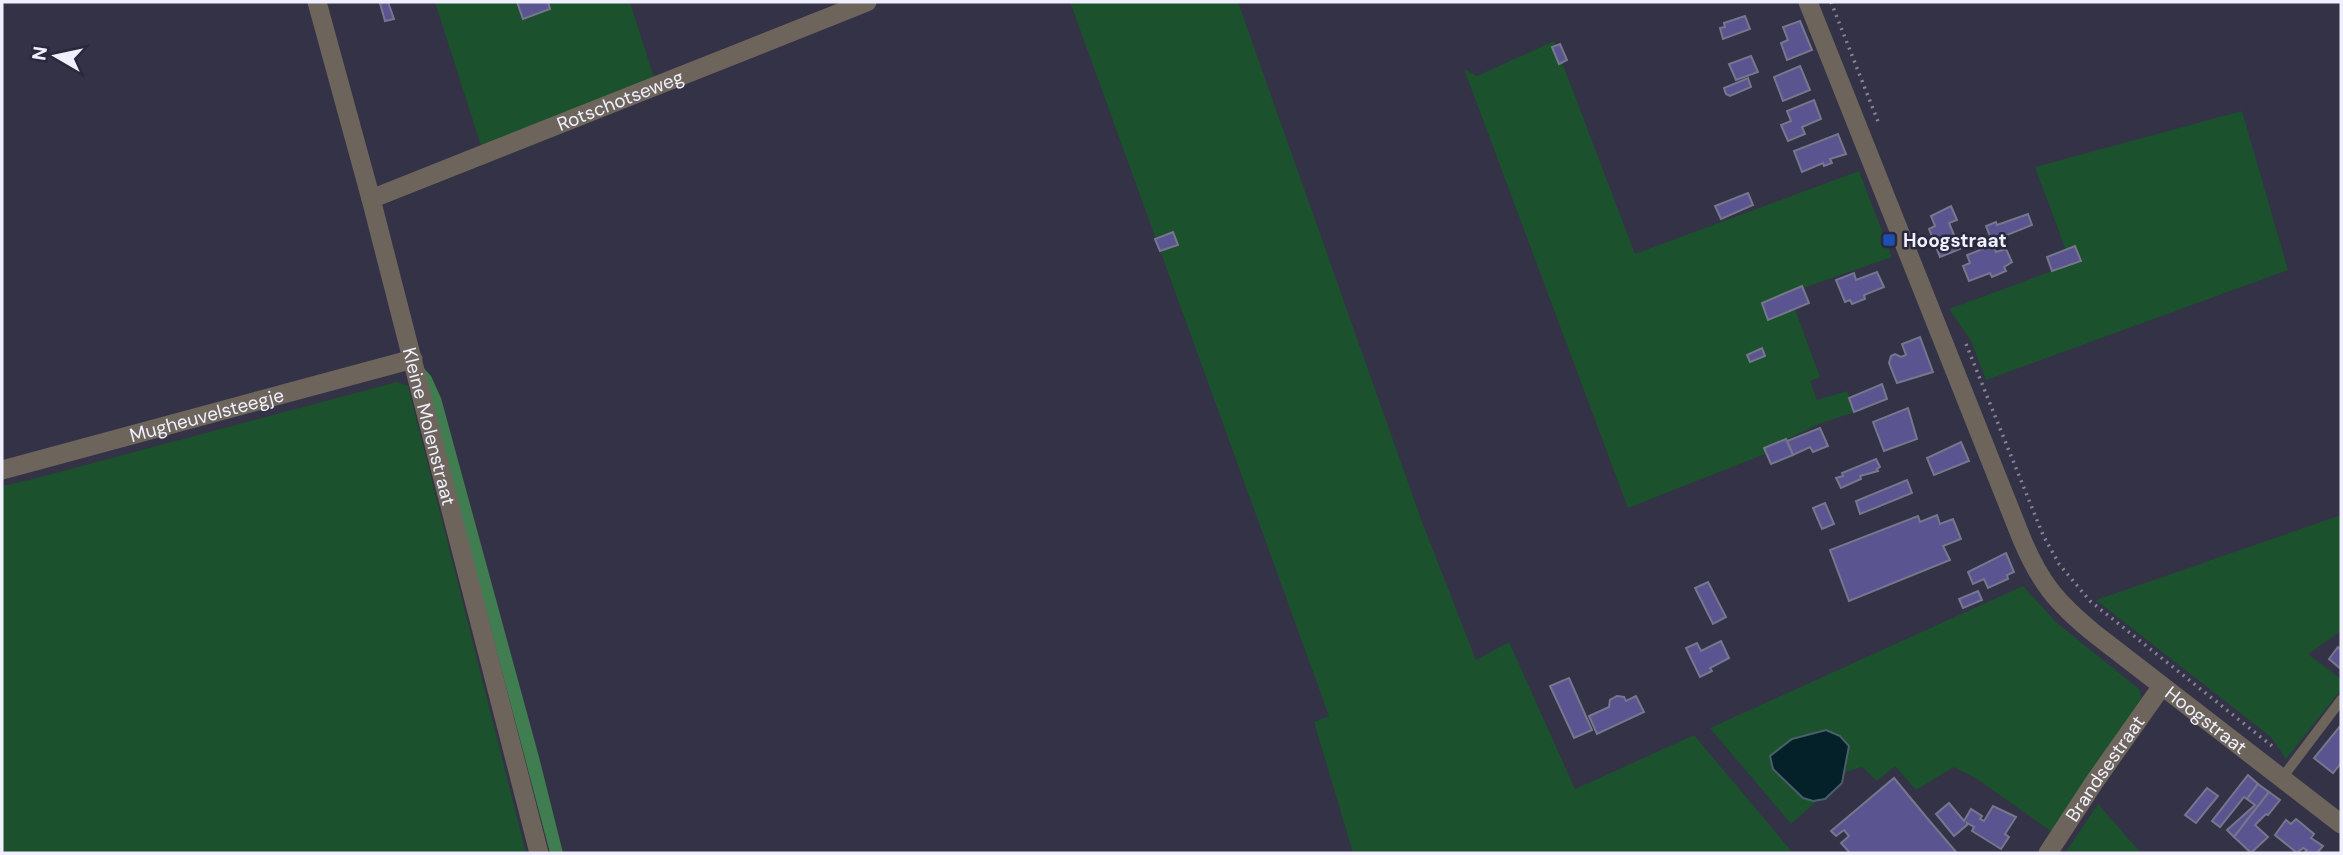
<svg xmlns="http://www.w3.org/2000/svg" width="2343" height="855" font-family="'DM Sans',sans-serif">
  <style>
    .green { fill: #1c512d }
    .forest { fill: #407d50 }
    .water { fill: #042129; stroke: #4a5f69; stroke-width: 2 }
    .building { fill: #5a5590; stroke: #76768d; stroke-width: 2 }
    .lines { fill: none; stroke-linecap: round; stroke-linejoin: round }
    .path { stroke: #848495; stroke-width: 3.5; stroke-dasharray: 2 5; stroke-linecap: butt }
    .service { stroke: #6d645c; stroke-width: 10 }
    .minor { stroke: #6d645c; stroke-width: 19 }
    .tertiary { stroke: #6d645c; stroke-width: 19 }
    .transit-dot { fill: #1a4fb4; stroke: #29283c; stroke-width: 2.5 }
    .labels { text-anchor: middle; stroke-width: 5; stroke-linejoin: round; paint-order: stroke }
    .street-label { font-size: 19px; fill: #efeffd; stroke: #29283c }
    .poi-label { font-size: 19px; font-weight: bold; fill: #efeffd; stroke: #29283c; text-anchor: start }
  </style>
  <rect width="100%" height="100%" fill="#333246"/>
  <!-- green -->
  <g class="green">
    <path d="M435,2H630L655,81L483,152Z"/>
    <path d="M1070,2H1238L1422,522L1476,660L1509,642L1575,789L1694,735L1793,853H1353L1314,722L1329,716Z"/>
    <path d="M1554,41L1635,254L1859,171L1892,257L1789,293L1820,377L1810,381L1817,400L1847,391L1855,412L1819,424L1786,440L1785,446L1628,508L1464,69L1477,76Z"/>
    <path d="M2242,111L2288,270L1986,380L1971,341L1949,309L2071,264L2035,167Z"/>
    <path d="M397,382L408,386L526,853H2V486L29,480Z"/>
    <path d="M2341,515V631L2308,654L2341,679V690L2286,759L2271,737L2096,600Z"/>
    <path d="M2023,586L2057,623L2139,689L2142,697L2055,834L1977,779L1954,767L1916,790L1895,766L1877,781L1862,767L1845,772L1848,764L1813,801L1818,800L1791,824L1710,728Z"/>
    <path d="M2098,804L2141,853H2065Z"/>
  </g>
  <!-- forest -->
  <path class="forest" d="M421,365L431,376L441,398L539,757L563,853H550Z"/>
  <!-- water -->
  <path class="water" d="M1826,730L1840,736L1849,746L1842,783L1825,799L1813,801L1803,798L1773,769L1770,756L1792,739Z"/>
  <!-- building -->
  <g class="building">
    <path d="M388,2L394,19L385,21L380,3Z"/>
    <path d="M517,2H548L550,9L523,19Z"/>
    <path d="M1745,16L1750,29L1723,39L1720,28L1725,27L1724,23Z"/>
    <path d="M1800,21L1812,50L1787,60L1781,43L1788,40L1783,27Z"/>
    <path d="M1560,44L1567,60L1559,64L1552,47Z"/>
    <path d="M1751,56L1758,72L1736,80L1729,64Z"/>
    <path d="M1800,66L1810,90L1783,101L1774,77Z"/>
    <path d="M1748,78L1751,87L1730,96L1726,94L1724,88Z"/>
    <path d="M1814,100L1821,119L1802,127L1805,134L1788,141L1781,125L1791,121L1787,111Z"/>
    <path d="M1838,134L1846,154L1830,159L1832,163L1824,166L1823,163L1802,172L1794,151Z"/>
    <path d="M1748,193L1753,205L1721,219L1715,206Z"/>
    <path d="M1951,206L1957,220L1949,223L1960,249L1940,257L1929,229L1935,226L1931,216Z"/>
    <path d="M2028,214L2032,225L1992,241L1986,226L1996,222L1997,225Z"/>
    <path d="M1173,232L1178,245L1160,251L1155,239Z"/>
    <path d="M1993,245L1996,252L2006,249L2012,262L2004,267L2006,271L1992,277L1990,273L1969,281L1963,266L1970,263L1967,255Z"/>
    <path d="M2075,246L2081,261L2052,271L2047,257Z"/>
    <path d="M1877,272L1884,287L1864,295L1865,299L1852,304L1850,300L1845,302L1836,280L1854,273L1856,280Z"/>
    <path d="M1802,286L1809,303L1768,320L1762,303Z"/>
    <path d="M1920,337L1933,372L1897,383L1889,363L1891,356L1895,354L1901,357L1906,355L1902,344Z"/>
    <path d="M1762,348L1765,356L1750,362L1747,355Z"/>
    <path d="M1882,384L1887,399L1854,412L1849,398Z"/>
    <path d="M1908,408L1917,439L1884,451L1873,422Z"/>
    <path d="M1820,428L1828,446L1813,452L1810,447L1793,455L1787,441Z"/>
    <path d="M1786,439L1793,455L1771,464L1764,448Z"/>
    <path d="M1961,442L1969,461L1934,475L1927,458Z"/>
    <path d="M1876,459L1880,467L1877,469L1878,471L1860,476L1861,479L1841,488L1836,478L1843,476L1842,473Z"/>
    <path d="M1907,480L1912,493L1860,514L1856,501Z"/>
    <path d="M1825,503L1834,524L1822,529L1813,508Z"/>
    <path d="M1937,515L1940,524L1953,519L1961,539L1943,546L1950,560L1849,601L1830,550L1918,516L1920,522Z"/>
    <path d="M2006,553L2014,572L2007,575L2008,579L1988,588L1984,579L1973,584L1968,572Z"/>
    <path d="M1708,582L1726,617L1713,624L1695,588Z"/>
    <path d="M1978,591L1982,600L1963,608L1959,599Z"/>
    <path d="M1721,641L1729,658L1710,668L1712,671L1700,677L1686,648L1697,643L1701,651Z"/>
    <path d="M2338,647L2341,650V669L2329,659Z"/>
    <path d="M1569,678L1592,730L1574,738L1550,686Z"/>
    <path d="M1617,696L1624,697L1626,701L1636,696L1644,712L1597,734L1589,716L1609,707L1610,700Z"/>
    <path d="M2341,725V763L2333,773L2314,758Z"/>
    <path d="M2248,775L2258,784L2247,799L2244,797L2220,827L2212,821Z"/>
    <path d="M1894,778L1927,818L1957,853H1850L1841,843L1849,836L1844,830L1836,836L1831,831Z"/>
    <path d="M2258,784L2269,792L2234,837L2227,830L2255,805L2247,799Z"/>
    <path d="M2207,788L2218,796L2196,823L2185,815Z"/>
    <path d="M2269,792L2280,800L2268,815L2266,814L2255,825L2268,837L2251,853L2234,837Z"/>
    <path d="M1949,803L1964,821L1971,809L1982,816L1980,819L1984,821L1993,806L2016,817L2005,834L2009,837L2001,849L1972,831L1974,827L1967,823V825L1954,836L1936,814Z"/>
    <path d="M2296,819L2314,834L2311,838L2323,846L2317,853H2304L2307,850L2303,848L2297,853L2275,835L2286,820L2291,824Z"/>
  </g>
  <g class="lines">
    <!-- path -->
    <g class="path">
      <path d="M1831,2L1879,124"/>
      <path d="M1966,344L2043,535L2059,564L2090,601L2272,746"/>
    </g>
    <!-- service -->
    <path class="service" d="M2282,778L2341,700"/>
    <!-- minor -->
    <g class="minor">
      <path id="s1" d="M317,2L371,199L539,853"/>
      <path id="s2" d="M371,199L867,2"/>
      <path id="s3" d="M2,470L413,359"/>
      <path id="s4" d="M2048,853L2095,781L2162,686"/>
    </g>
    <!-- tertiary -->
    <path class="tertiary" id="s5" d="M1808,2L2021,537C2040,583 2057,603 2095,634L2341,824"/>
  </g>
  <!-- markers -->
  <rect class="transit-dot" x="1882" y="233" width="14" height="14" rx="3.5"/>
  <g class="labels">
    <!-- street labels -->
    <g class="street-label">
      <text dy="7" stroke="none"><textPath href="#s2" startOffset="268">Rotschotseweg</textPath></text>
      <text dy="7" stroke="none"><textPath href="#s3" startOffset="212">Mugheuvelsteegje</textPath></text>
      <text dy="7" stroke="none"><textPath href="#s1" startOffset="439">Kleine Molenstraat</textPath></text>
      <text dy="7" stroke="none"><textPath href="#s5" startOffset="840">Hoogstraat</textPath></text>
      <text dy="7" stroke="none"><textPath href="#s4" startOffset="102">Brandsestraat</textPath></text>
    </g>
    <!-- poi labels -->
    <g class="poi-label">
      <text x="1903" y="247">Hoogstraat</text>
    </g>
  </g>
  <!-- border -->
  <rect width="2343" height="855" fill="none" stroke="#efeffd" stroke-width="7"/>
  <!-- north arrow -->
  <g transform="translate(56 56) rotate(279)" stroke="#29283c" stroke-width="5" paint-order="stroke">
  <path d="M0-5L12 26L0 18L-12 26Z" fill="#efeffd"/>
  <text y="-10" font-size="19" font-weight="bold" text-anchor="middle" fill="#efeffd">N</text>
  </g>
</svg>
